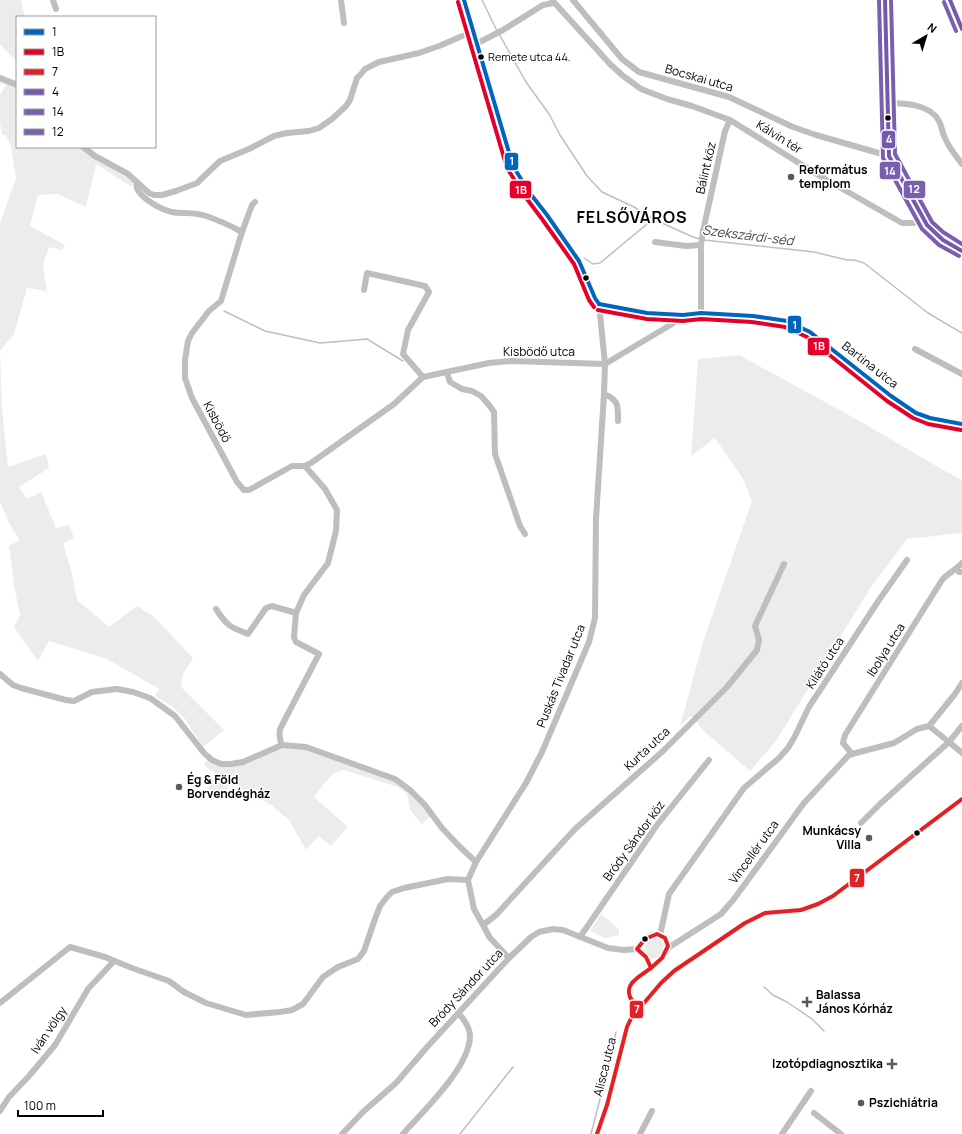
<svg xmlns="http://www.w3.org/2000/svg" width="962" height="1134" font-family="Manrope,sans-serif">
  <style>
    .green { fill: #ececec }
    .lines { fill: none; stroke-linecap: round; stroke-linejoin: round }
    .stream { stroke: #bfbfbf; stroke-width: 1.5 }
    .minor { stroke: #bebebe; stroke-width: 6 }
    .bus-1-casing { stroke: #fff; stroke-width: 7 }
    .bus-2-casing { stroke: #fff; stroke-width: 7 }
    .bus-3-casing { stroke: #fff; stroke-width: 7 }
    .bus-4-casing { stroke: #fff; stroke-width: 7 }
    .bus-5-casing { stroke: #fff; stroke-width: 7 }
    .bus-6-casing { stroke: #fff; stroke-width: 7 }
    .bus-1 { stroke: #0065bd; stroke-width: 4 }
    .bus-2 { stroke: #e4002b; stroke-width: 4 }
    .bus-3 { stroke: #e32124; stroke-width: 4 }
    .bus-4 { stroke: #755aab; stroke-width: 4 }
    .bus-5 { stroke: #7960ae; stroke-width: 4 }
    .bus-6 { stroke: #7960ae; stroke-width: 4 }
    .bus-dot { fill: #000; stroke: #fff; stroke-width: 1.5 }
    .poi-dot { fill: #595959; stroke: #fff; stroke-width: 1.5 }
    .labels { text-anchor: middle; stroke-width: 3; stroke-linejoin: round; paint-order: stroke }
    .bus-label { font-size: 11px; fill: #000; stroke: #fff; text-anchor: start }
    .street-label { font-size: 12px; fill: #000; stroke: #fff }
    .poi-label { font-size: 12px; font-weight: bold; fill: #000; stroke: #fff; text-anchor: start }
    .water-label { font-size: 13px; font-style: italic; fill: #444; stroke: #fff }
    .district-label { font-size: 16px; font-weight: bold; letter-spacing: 1px; fill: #000; stroke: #fff }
    .line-badge { stroke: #fff; stroke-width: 1.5 }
    .badge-label { font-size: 11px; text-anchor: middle; font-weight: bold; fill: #fff }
  </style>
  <rect width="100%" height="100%" fill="#fff"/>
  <!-- green -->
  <g class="green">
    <path d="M0,0H22L21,1L25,17H17V62L0,44Z"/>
    <path d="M0,74L17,81V147H81L83,150L133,182L132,187L96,164L86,207L58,194L38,195L30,226L65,245L62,250L49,247L43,265L47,291L27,288L14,334L0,351L2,409L8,467L46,454L49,468L19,487L27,499L41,492L56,528L69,525L74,538L63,543L72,574L77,600L109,627L137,606L153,616L193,658L183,674L181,687L224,730L203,747L185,719L173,707L155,696L159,689L107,659L49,641L38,661L14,627L20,615L14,585L9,546L20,540L10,525L0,502V223L16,179L11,146L5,135H2L0,122V95L6,85L0,83Z"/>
    <path d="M739,355L858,420L945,471L962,480V533L907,539L871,587L776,741L750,771L705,732L691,716L680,726L703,642L752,501L743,479L715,438L691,456L698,359Z"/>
    <path d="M282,745L306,747L395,779L432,815L422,824L410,810L407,794L398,787L344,770L334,773L322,786L314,797L348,827L331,846L319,836L306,850L289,820L271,805L232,783L219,798L207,788L218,775L204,765L208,757L231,764Z"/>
    <path d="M601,914L619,929V935L605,938L590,931Z"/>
    <path d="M653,937L660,939L665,947L659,957L653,959C649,957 645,949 644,944L649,939Z"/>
  </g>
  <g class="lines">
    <!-- stream -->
    <g class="stream">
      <path d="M482,0L497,31"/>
      <path d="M499,34L526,82L549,114L560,135L587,176L602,192L634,207L653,219L693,237L700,239"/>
      <path d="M704,240L814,252L847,260H854L864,263L928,313L962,333"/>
      <path d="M584,258L593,264L600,263L653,219"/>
      <path d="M224,311L265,331L320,343L367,339L403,361"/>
      <path d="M764,987L773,995L787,1002L812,1019L824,1031"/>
      <path d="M460,1134L513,1067"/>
      <path d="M591,1134L608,1068L616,1032"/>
    </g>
    <!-- minor -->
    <g class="minor">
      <path d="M53,0L56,9"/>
      <path d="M341,0L344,23"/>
      <path d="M464,0L513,166L529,192L547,215L579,261L595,298L599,304"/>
      <path d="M552,0L610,64L622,75L641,89L667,99L692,106L730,120L820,176L902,223H914L922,218"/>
      <path d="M573,0L622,59L639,72L729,97L793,127L816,135L889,156"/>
      <path d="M885,0V9L889,156L927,225C937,238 948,244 962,251"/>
      <path d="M950,0L962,29"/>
      <path d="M478,43L503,30L543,5L554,3"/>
      <path d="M0,78L17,85"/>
      <path d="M888,103C904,103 930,104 939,121C942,126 942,133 945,138C949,148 956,156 962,164"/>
      <path d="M83,147L95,156L128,174L149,193L154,195H162L176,191L197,183L220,161L249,149L274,136L287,133L309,131L319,128L332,119L346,106L350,100L357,78L361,74L365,69L379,62L419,53L439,46L474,31"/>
      <path d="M137,183C133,195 162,210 172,212C183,214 195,212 206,216C218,220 231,226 242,232"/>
      <path d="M255,202L252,205L242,232L221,301L209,311L192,333L188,341L185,360V378L192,398L237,482L244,490H249L292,466H305L311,463L394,404L423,377L489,363L511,361L605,364L672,324L683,315"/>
      <path d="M655,242L686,246L701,245"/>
      <path d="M364,290L367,273L425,286L429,292L408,330L403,354L423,377"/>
      <path d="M599,304L626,310L647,313L683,315L701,313L753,316L787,321L810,332L891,396L916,413L930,418L962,424"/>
      <path d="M701,313V245L703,231L725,131L730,120"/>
      <path d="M915,349L962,374"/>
      <path d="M447,373L450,382L462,389L472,391L481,396L489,405L494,412L495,454L520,526L525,534"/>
      <path d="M604,394C619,400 618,406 618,421"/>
      <path d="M959,572H962"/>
      <path d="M216,609C227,626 230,627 248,634L266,608L272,606L296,613"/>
      <path d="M0,674L13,685L21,688L66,700L74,701L92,692L117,689L133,692L150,698L175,716L204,753L212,760L221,764H231L243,762L282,745L306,747L395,779L410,790L425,805L442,828L460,847L476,862"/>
      <path d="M929,726L949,742L962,726"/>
      <path d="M282,745C279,739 279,735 280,729L319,654L296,642L294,637L296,613L304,595L328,563L336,531L337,510L325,489L305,466"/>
      <path d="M852,754L843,743L845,735L942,580C948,573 956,570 962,563"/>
      <path d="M861,823L880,804L949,742L962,753"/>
      <path d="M483,925L496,915L575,829L663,751L727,687L757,650L759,640L755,626L784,564"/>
      <path d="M660,935L669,894L744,788L779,758L788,748L794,738L809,707L879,600L907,560"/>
      <path d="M580,937L657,825L709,760"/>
      <path d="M668,948L721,914L734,899L804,803L848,756L852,754L894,743L917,729L929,726L955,694L962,683"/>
      <path d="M509,958L490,938L483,925L474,909L468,880L476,862L526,783L542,752L589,642L595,618L596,519L604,394L605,364L599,304"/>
      <path d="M0,1003L70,947L105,957L132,968L169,981L184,992L206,1003L246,1015L280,1012L292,1010L303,1004L323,977L338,967L358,959L364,951L375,919L380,906L387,897L392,892L404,888L448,879L468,880"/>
      <path d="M638,1007L630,997L629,989C630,986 632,983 634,981C643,973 674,955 667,941C665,937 661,935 657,934C647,935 641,941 637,949C645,953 649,959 651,968"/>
      <path d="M0,1111L9,1097L29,1076L55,1045L88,989L114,961"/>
      <path d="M814,1113L841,1134"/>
      <path d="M342,1134L363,1112L396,1083L428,1046L509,958L531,937L539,932L553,929L563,930L608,948L624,950L637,949"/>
      <path d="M403,1134C423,1111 469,1068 470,1037C470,1028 464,1019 458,1013"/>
      <path d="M597,1134L607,1105L627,1027L634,1012L644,1003L661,983L674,971L745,923L765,913L801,910L818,904L833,896L962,799"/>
      <path d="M640,1134L652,1111"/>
      <path d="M782,1134L811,1091"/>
    </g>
    <!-- bus-1 casing -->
    <g class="bus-1-casing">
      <g id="bus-1">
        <path d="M464,0L513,166L529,192L547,215L579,261L595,298L599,304"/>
        <path d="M599,304L647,313L683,315L701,313L753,316L787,321L810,332L891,396L916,413L930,418L962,424"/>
      </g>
    </g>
    <!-- bus-2 casing -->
    <g class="bus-2-casing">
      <g id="bus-2">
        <path d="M458,2L507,168L524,195L542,219L574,264L589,300L594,307"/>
        <path d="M598,310L647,319L683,321L701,319L752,322L785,327L807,337L887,401L913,418L928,424L961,430"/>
      </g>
    </g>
    <!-- bus-3 casing -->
    <g class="bus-3-casing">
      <g id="bus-3">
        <path d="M657,934L665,938L668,946L662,958L651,968L646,957L637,949L645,939Z"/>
        <path d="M638,1007C636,1004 631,1000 630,997C624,983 642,975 651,968"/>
        <path d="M597,1134L607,1105L627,1027L634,1012L644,1003L661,983L674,971L745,923L765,913L801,910L818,904L833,896L962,799"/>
      </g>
    </g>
    <!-- bus-4 casing -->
    <g class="bus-4-casing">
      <g id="bus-4">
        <path d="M885,0L889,156L927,225L943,240L962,251"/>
        <path d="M950,0L962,29"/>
      </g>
    </g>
    <!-- bus-5 casing -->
    <g class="bus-5-casing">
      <g id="bus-5">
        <path d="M879,0L883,158L922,229L939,245L959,256"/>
        <path d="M944,2L956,31"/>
      </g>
    </g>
    <!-- bus-6 casing -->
    <g class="bus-6-casing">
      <path id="bus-6" d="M891,0L895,154L932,222L943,232L962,244"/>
    </g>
    <!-- bus-1 -->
    <use href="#bus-1" class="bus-1"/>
    <!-- bus-2 -->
    <use href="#bus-2" class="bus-2"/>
    <!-- bus-3 -->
    <use href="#bus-3" class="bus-3"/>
    <!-- bus-4 -->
    <use href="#bus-4" class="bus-4"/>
    <!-- bus-5 -->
    <use href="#bus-5" class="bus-5"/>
    <!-- bus-6 -->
    <use href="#bus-6" class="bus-6"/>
  </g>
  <!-- markers -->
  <g class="bus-dot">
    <circle cx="481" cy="57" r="3.5"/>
    <circle cx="888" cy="118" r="3.5"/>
    <circle cx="586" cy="278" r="3.5"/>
    <circle cx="917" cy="833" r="3.5"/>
    <circle cx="645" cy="939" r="3.5"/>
  </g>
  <g class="poi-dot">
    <circle cx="791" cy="177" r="4"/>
    <circle cx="179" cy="787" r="4"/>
    <circle cx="869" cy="838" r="4"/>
    <path d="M805 996h4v4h4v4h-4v4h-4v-4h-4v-4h4z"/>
    <path d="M890 1058h4v4h4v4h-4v4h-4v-4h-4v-4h4z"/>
    <circle cx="861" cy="1103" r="4"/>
  </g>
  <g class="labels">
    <!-- bus labels -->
    <g class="bus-label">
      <text x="488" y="61">Remete utca 44.</text>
    </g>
    <!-- street labels -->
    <g class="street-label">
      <text transform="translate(699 78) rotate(16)" y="4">Bocskai utca</text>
      <text transform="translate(779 137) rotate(32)" y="4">Kálvin tér</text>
      <text transform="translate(706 168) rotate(-77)" y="4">Bálint köz</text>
      <text x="539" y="356">Kisbödő utca</text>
      <text transform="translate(870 365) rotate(38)" y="4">Bartina utca</text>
      <text transform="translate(217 422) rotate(62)" y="4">Kisbödő</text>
      <text transform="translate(886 650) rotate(-58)" y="4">Ibolya utca</text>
      <text transform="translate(825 663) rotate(-57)" y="4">Kilátó utca</text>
      <text transform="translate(561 676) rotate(-68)" y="4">Puskás Tivadar utca</text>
      <text transform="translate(647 749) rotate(-43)" y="4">Kurta utca</text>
      <text transform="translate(634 841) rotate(-54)" y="4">Bródy Sándor köz</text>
      <text transform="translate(754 852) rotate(-54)" y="4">Vincellér utca</text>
      <text transform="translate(466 988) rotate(-47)" y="4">Bródy Sándor utca</text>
      <text transform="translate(49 1030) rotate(-56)" y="4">Iván völgy</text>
      <text transform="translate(605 1067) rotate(-76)" y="4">Alisca utca</text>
    </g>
    <!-- poi labels -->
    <g class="poi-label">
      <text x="799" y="174">Református<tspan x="799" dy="14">templom</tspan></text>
      <text x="187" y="784">Ég &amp; Föld<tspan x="187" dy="14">Borvendégház</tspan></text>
      <text x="861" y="835" text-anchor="end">Munkácsy<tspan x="861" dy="14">Villa</tspan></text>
      <text x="816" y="999">Balassa<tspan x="816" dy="14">János Kórház</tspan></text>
      <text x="883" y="1068" text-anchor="end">Izotópdiagnosztika</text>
      <text x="869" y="1107">Pszichiátria</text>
    </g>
    <!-- water labels -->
    <g class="water-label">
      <text transform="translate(748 235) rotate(7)" y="5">Szekszárdi-séd</text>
    </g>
    <!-- district labels -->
    <g class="district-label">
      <text x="632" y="223">FELSŐVÁROS</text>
    </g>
  </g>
  <g class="line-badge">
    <rect x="881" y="130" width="15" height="19" rx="4" fill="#755aab"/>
    <rect x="504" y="152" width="15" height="19" rx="4" fill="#0065bd"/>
    <rect x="879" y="161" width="22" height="19" rx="4" fill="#7960ae"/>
    <rect x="903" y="180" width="23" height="19" rx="4" fill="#7960ae"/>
    <rect x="509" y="180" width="23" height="19" rx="4" fill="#e4002b"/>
    <rect x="787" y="315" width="15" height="19" rx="4" fill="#0065bd"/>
    <rect x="807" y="337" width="23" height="19" rx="4" fill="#e4002b"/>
    <rect x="849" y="868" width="16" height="20" rx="4" fill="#e32124"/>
    <rect x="629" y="1000" width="15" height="19" rx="4" fill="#e32124"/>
  </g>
  <g class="badge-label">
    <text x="889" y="143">4</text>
    <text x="512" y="165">1</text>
    <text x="890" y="175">14</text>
    <text x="914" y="193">12</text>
    <text x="521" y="194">1B</text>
    <text x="795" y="329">1</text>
    <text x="819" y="350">1B</text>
    <text x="857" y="882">7</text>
    <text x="637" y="1013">7</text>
  </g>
  <!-- legend -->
  <rect x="16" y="16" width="140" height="132" fill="#ffffff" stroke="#999999"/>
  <rect x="24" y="29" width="20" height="6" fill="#0065bd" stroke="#999999"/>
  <text x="52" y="36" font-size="12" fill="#000000">1</text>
  <rect x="24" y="49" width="20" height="6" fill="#e4002b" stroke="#999999"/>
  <text x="52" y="56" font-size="12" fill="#000000">1B</text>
  <rect x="24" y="69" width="20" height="6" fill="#e32124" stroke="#999999"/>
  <text x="52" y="76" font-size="12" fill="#000000">7</text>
  <rect x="24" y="89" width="20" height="6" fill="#755aab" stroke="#999999"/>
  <text x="52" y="96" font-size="12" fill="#000000">4</text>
  <rect x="24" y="109" width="20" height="6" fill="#7960ae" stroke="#999999"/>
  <text x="52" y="116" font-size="12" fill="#000000">14</text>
  <rect x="24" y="129" width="20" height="6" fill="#7960ae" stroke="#999999"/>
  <text x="52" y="136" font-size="12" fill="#000000">12</text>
  <!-- north arrow -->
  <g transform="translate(926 36) rotate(38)" stroke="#ffffff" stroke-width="3" paint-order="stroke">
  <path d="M0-3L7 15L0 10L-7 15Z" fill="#000000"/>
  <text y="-6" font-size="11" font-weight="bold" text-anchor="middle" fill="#000000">N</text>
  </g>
  <!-- scale -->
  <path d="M18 1110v6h85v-6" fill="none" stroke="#000000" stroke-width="2"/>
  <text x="24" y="1110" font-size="12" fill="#000000" stroke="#ffffff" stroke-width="3" paint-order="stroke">100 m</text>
</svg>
